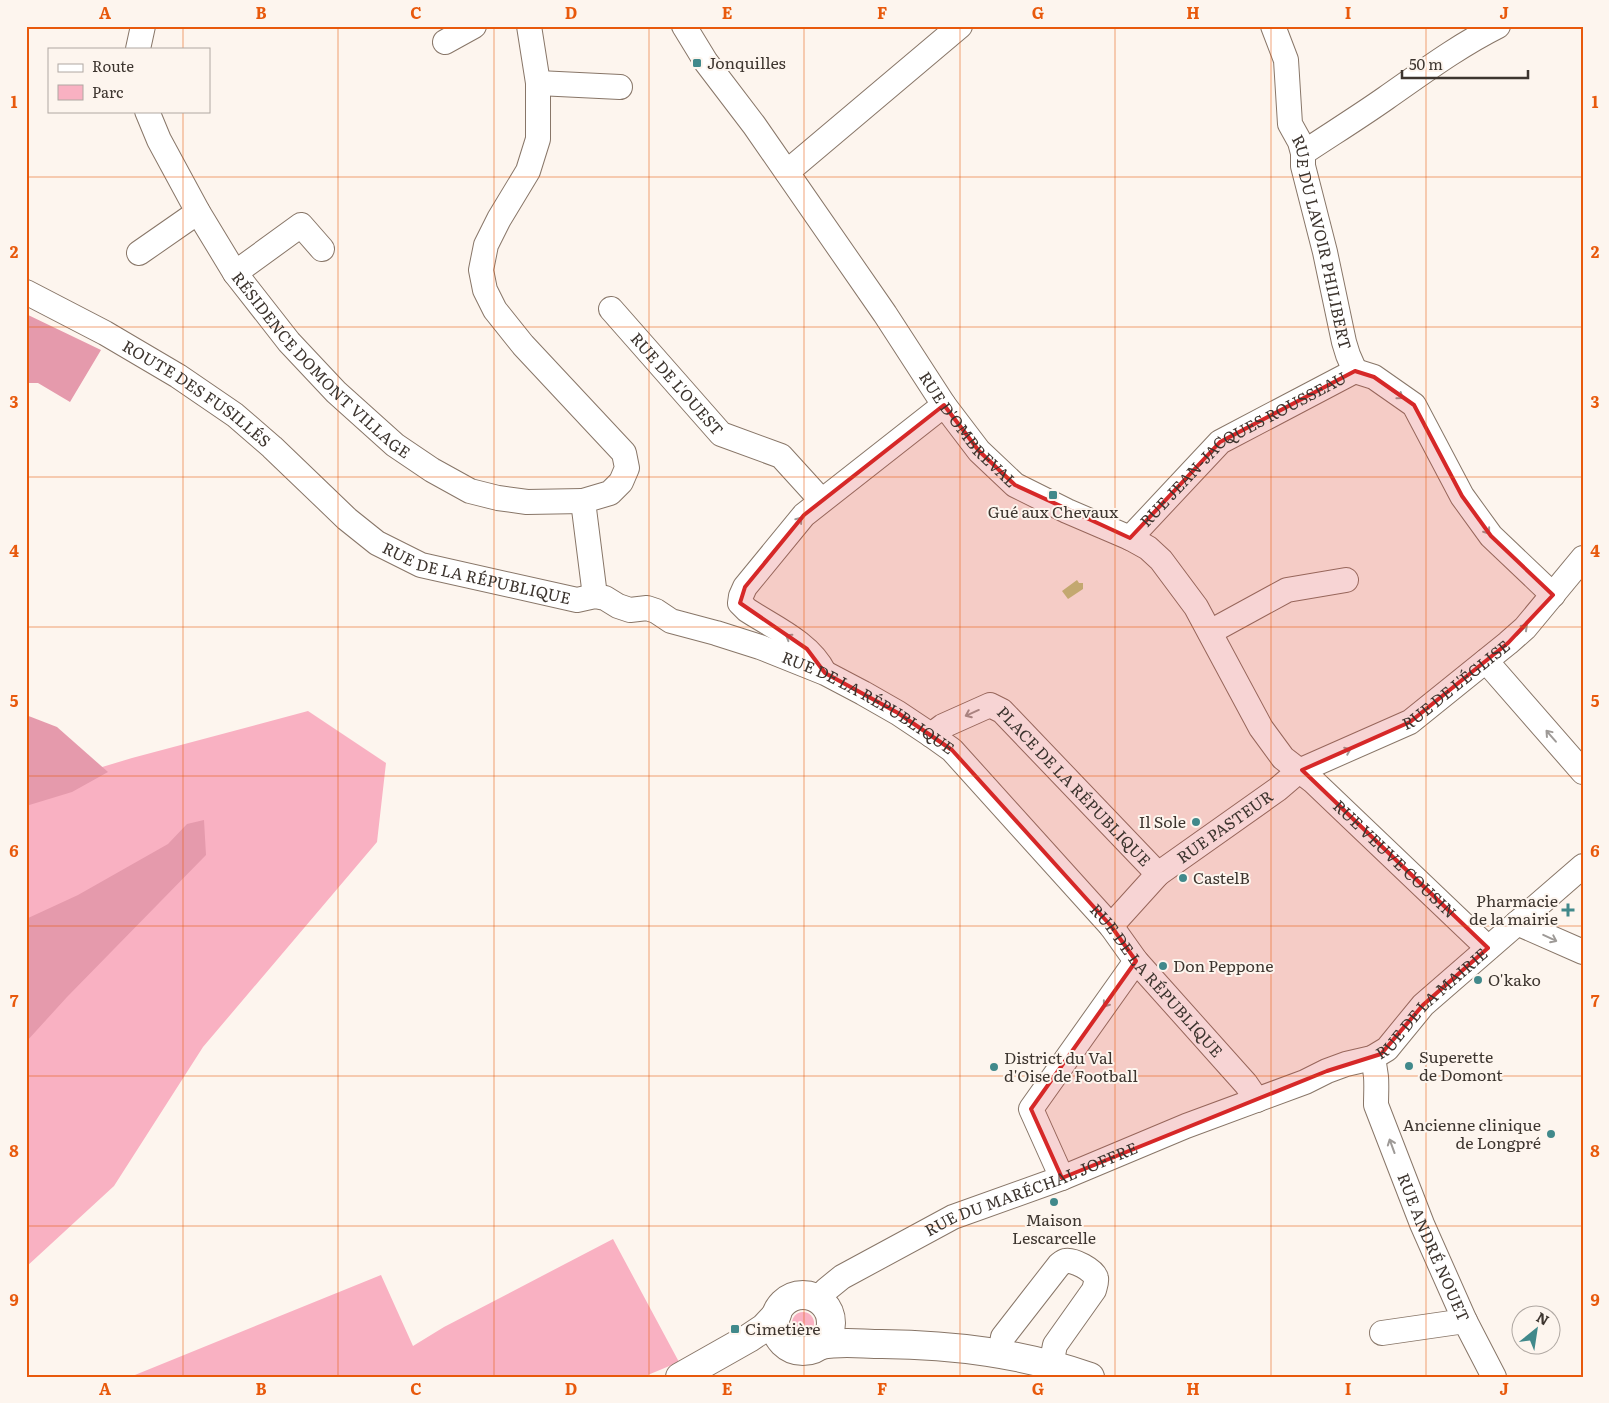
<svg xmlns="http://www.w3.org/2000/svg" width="1609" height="1403" font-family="Literata,serif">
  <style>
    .green { fill: #f9b1c2 }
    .forest { fill: #e59aac }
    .water { fill: #bfc882 }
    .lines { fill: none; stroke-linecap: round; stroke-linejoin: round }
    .minor-casing { stroke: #887668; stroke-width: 26 }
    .major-casing { stroke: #887668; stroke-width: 30 }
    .minor { stroke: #fff; stroke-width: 24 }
    .major { stroke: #fff; stroke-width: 28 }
    .oneway { stroke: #9e9a97 }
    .marked { fill: #d62828; fill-opacity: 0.2; stroke: #d62828; stroke-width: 4; stroke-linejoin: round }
    .grid { fill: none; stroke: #e8590c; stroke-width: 1; stroke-opacity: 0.55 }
    .poi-dot { fill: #41898b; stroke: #fdf5ee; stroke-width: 2 }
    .labels { text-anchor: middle; stroke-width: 4; stroke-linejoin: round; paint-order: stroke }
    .poi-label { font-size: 16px; fill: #3d352f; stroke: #fdf5ee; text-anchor: start }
    .street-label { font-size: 16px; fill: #3d352f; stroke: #fdf5ee }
    .neatline { fill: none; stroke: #e8590c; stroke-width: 2 }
    .grid-label { font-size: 16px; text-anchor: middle; font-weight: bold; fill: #e8590c }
  </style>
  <rect width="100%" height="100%" fill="#fdf5ee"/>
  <!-- green -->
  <g class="green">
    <path d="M308,711L386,763L377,842L203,1047L114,1186L26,1267V790L132,758Z"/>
    <path d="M613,1239L679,1362L643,1377H130L381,1275L413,1346L444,1327Z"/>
    <circle cx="803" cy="1323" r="11"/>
  </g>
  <!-- forest -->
  <g class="forest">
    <path d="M26,314L101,350L70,402L38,383H26Z"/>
    <path d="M26,715L57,727L108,772L72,792L26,806Z"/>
    <path d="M204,820L206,855L67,997L26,1042V919L78,895L168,844L187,824Z"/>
  </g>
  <!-- water -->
  <path class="water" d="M1077,580L1079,583H1083V589L1068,599L1062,591Z"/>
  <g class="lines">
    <!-- minor casing -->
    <g class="minor-casing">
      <g id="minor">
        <path d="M529,26L538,83V139L528,171L499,219L486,245L481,270L485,290L495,310L523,345L624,453L627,468L621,482L610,493L583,501L595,596"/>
        <path id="s1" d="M684,26L706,62L754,125L885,314L944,405L979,451L1015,485L1067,511L1130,538L1148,548L1161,560L1196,607L1261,728L1283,758L1314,782L1488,948"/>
        <path id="s2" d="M1273,26L1286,60L1290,124L1300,142L1303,153V166L1325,252L1344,342L1348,355L1355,371"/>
        <path d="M445,42L474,26"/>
        <path d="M138,49L143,26"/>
        <path d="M538,83L620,87"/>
        <path id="s3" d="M147,111L159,140L198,212L235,273L289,342L336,392L395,445L432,470L470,491L498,498L527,502L583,501"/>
        <path d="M1303,153C1330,135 1359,117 1386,98C1422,73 1458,46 1498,26"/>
        <path d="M787,172L960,26"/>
        <path d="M139,253L198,212"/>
        <path d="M235,273L301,225L322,249"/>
        <path id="s4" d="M26,292L105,333L178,376L235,415L272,447L347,519L377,543L421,565L577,600L595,596L605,598L618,606L630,610L647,608L656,611L671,621L716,633L760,647L825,673L863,693L898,713L931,735L952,750L1111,926L1136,961L1246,1084L1257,1100"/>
        <path id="s5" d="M611,309L721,434L781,456L821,500"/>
        <path id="s6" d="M1130,538L1220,442L1355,371L1374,377L1414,405L1462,496L1491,536L1553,595"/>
        <path d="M1210,632L1287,590L1346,580"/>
        <path d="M1486,661L1583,772"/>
        <path d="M824,672C810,643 773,627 747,610L740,603L741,596L745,587L804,515L944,405"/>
        <path id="s7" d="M931,735L943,726L990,705L1002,711L1158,874"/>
        <path d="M1517,923L1583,952"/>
        <path id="s8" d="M1111,926L1158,874L1278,789L1299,771L1410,722L1508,643L1525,628L1583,558"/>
        <path id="s9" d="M1372,1058C1378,1074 1376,1088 1376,1105L1422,1224L1465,1321L1494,1377"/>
        <path d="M1062,1178L1031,1109L1136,961"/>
        <path id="s10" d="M819,1300L826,1290L842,1277L953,1217L1062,1178L1186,1126L1305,1082L1327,1071L1346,1064L1372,1058L1387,1049L1423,1005L1583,866"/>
        <path d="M1382,1333L1465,1321"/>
        <path d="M1000,1354L1003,1337L1059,1265C1060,1264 1064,1261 1065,1261C1073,1259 1094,1270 1096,1278C1097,1281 1095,1286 1094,1290L1055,1345L1051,1365"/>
      </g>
    </g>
    <!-- major casing -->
    <g class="major-casing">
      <g id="major">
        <circle cx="803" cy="1323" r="28"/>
        <path d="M821,1345C841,1341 862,1344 882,1344C955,1345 1021,1353 1090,1377"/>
        <path d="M680,1377L749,1338L764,1328L777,1314"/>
      </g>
    </g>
    <!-- minor -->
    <use href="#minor" class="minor"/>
    <!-- major -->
    <use href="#major" class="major"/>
  </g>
  <!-- one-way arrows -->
  <defs><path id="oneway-shaft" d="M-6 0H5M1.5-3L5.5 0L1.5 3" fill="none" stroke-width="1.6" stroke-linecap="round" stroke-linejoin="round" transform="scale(1.25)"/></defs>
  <g class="oneway">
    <use href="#oneway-shaft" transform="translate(1397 394) rotate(35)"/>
    <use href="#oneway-shaft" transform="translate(797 523) rotate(-51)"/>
    <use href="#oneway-shaft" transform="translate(1485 528) rotate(54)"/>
    <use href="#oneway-shaft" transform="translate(1522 630) rotate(-45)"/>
    <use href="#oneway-shaft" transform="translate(792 639) rotate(-148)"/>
    <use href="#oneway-shaft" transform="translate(972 713) rotate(156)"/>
    <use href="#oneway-shaft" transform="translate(1551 736) rotate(-131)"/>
    <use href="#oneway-shaft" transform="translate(1344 752) rotate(-24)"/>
    <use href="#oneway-shaft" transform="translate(1550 938) rotate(25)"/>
    <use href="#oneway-shaft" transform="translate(1108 1001) rotate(126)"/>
    <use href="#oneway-shaft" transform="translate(1392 1146) rotate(-110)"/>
  </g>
  <!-- marked area -->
  <path class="marked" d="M1355,371L1374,377L1414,405L1462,496L1491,536L1553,595L1508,643L1410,722L1302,770L1488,948L1423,1005L1381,1054L1327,1071L1062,1178L1031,1109L1136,961L1111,926L952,750L898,713L825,673L807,649L740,603L745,587L804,515L944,405L979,451L1015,485L1130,538L1220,442Z"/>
  <!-- grid -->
  <path class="grid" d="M183,26V49M338,26V1377M494,26V1377M649,26V1377M804,26V1377M960,26V1377M1115,26V1377M1271,26V1377M1426,26V1377M183,111V1377M26,177H1583M26,327H1583M26,477H1583M26,627H1583M26,776H1583M26,926H1583M26,1076H1583M26,1226H1583"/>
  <!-- markers -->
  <g class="poi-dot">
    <rect x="692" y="58" width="10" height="10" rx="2.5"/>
    <rect x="1048" y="490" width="10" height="10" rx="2.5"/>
    <circle cx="1196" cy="822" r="5"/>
    <circle cx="1183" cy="878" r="5"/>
    <path d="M1565.5 902.5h5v5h5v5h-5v5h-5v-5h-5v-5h5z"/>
    <circle cx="1163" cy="966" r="5"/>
    <circle cx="1478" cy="980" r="5"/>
    <circle cx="1409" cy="1066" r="5"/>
    <circle cx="994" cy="1067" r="5"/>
    <circle cx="1551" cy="1134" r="5"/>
    <circle cx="1054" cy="1202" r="5"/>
    <rect x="730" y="1324" width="10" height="10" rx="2.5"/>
  </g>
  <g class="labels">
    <!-- poi labels -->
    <g class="poi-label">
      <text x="707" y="69">Jonquilles</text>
      <text x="1053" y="518" text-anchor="middle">Gué aux Chevaux</text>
      <text x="1186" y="828" text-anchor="end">Il Sole</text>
      <text x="1193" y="884">CastelB</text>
      <text x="1558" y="907" text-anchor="end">Pharmacie<tspan x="1558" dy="18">de la mairie</tspan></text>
      <text x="1173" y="972">Don Peppone</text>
      <text x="1488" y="986">O'kako</text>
      <text x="1419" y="1063">Superette<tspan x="1419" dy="18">de Domont</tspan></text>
      <text x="1004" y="1064">District du Val<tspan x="1004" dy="18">d'Oise de Football</tspan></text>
      <text x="1541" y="1131" text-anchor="end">Ancienne clinique<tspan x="1541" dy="18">de Longpré</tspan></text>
      <text x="1054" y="1226" text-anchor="middle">Maison<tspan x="1054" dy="18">Lescarcelle</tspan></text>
      <text x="745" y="1335">Cimetière</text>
    </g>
    <!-- street labels -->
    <g class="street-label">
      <text dy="6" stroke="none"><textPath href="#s2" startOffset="224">RUE DU LAVOIR PHILIBERT</textPath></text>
      <text dy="6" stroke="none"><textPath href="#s3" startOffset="311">RÉSIDENCE DOMONT VILLAGE</textPath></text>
      <text dy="6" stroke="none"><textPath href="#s5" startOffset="100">RUE DE L'OUEST</textPath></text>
      <text dy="6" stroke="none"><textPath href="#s4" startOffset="199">ROUTE DES FUSILLÉS</textPath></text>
      <text dy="6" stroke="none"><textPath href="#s1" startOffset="494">RUE D'OMBREVAL</textPath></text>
      <text dy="6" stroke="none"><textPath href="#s6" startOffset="146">RUE JEAN-JACQUES ROUSSEAU</textPath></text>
      <text dy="6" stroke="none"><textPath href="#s4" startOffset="539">RUE DE LA RÉPUBLIQUE</textPath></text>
      <text dy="6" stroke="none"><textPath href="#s8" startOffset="425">RUE DE L'ÉGLISE</textPath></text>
      <text dy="6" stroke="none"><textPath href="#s4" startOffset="959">RUE DE LA RÉPUBLIQUE</textPath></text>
      <text dy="6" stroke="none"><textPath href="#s7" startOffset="184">PLACE DE LA RÉPUBLIQUE</textPath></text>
      <text dy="6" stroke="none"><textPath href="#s8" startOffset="152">RUE PASTEUR</textPath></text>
      <text dy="6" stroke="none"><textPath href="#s1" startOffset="1116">RUE VEUVE COUSIN</textPath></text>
      <text dy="6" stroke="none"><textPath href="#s4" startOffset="1364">RUE DE LA RÉPUBLIQUE</textPath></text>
      <text dy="6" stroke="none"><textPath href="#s10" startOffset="689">RUE DE LA MAIRIE</textPath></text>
      <text dy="6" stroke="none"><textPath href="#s10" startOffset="242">RUE DU MARÉCHAL JOFFRE</textPath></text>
      <text dy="6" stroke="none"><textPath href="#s9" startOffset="201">RUE ANDRÉ NOUET</textPath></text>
    </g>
  </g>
  <!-- border -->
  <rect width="1609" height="1403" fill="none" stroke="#fdf5ee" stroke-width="55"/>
  <!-- legend -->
  <rect x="48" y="48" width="162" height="65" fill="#fdf5ee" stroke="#b0a8a2"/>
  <rect x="58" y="64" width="25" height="8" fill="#ffffff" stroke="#b0a8a2"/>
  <text x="92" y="72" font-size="15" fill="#3d352f">Route</text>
  <rect x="58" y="85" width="25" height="15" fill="#f9b1c2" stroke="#b0a8a2"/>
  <text x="92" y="98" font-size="15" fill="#3d352f">Parc</text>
  <!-- north arrow -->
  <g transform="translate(1536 1330) rotate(30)"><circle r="24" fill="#fdf5ee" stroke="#b0a8a2"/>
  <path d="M0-4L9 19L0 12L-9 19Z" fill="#41898b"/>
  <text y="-8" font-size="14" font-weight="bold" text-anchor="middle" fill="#3d352f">N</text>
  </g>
  <!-- scale -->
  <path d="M1402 70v8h126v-8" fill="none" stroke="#3d352f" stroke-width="2.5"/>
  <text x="1409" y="70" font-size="15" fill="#3d352f" stroke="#fdf5ee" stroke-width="4" paint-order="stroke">50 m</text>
  <rect x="28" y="28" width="1554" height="1348" class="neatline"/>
  <g class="grid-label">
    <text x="105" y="19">A</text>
    <text x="261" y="19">B</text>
    <text x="416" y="19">C</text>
    <text x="571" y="19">D</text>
    <text x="727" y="19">E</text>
    <text x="882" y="19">F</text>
    <text x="1038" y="19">G</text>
    <text x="1193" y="19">H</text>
    <text x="1348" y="19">I</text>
    <text x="1504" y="19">J</text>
    <text x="14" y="108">1</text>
    <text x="1595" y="108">1</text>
    <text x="14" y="258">2</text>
    <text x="1595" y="258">2</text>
    <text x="14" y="408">3</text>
    <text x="1595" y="408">3</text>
    <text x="14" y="557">4</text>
    <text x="1595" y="557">4</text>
    <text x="14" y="707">5</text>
    <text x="1595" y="707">5</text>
    <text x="14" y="857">6</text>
    <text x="1595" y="857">6</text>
    <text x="14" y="1007">7</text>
    <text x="1595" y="1007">7</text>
    <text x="14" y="1157">8</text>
    <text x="1595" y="1157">8</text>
    <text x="14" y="1306">9</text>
    <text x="1595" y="1306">9</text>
    <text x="105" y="1395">A</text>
    <text x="261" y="1395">B</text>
    <text x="416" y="1395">C</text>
    <text x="571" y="1395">D</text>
    <text x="727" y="1395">E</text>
    <text x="882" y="1395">F</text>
    <text x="1038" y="1395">G</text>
    <text x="1193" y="1395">H</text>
    <text x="1348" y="1395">I</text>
    <text x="1504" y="1395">J</text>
  </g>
</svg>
